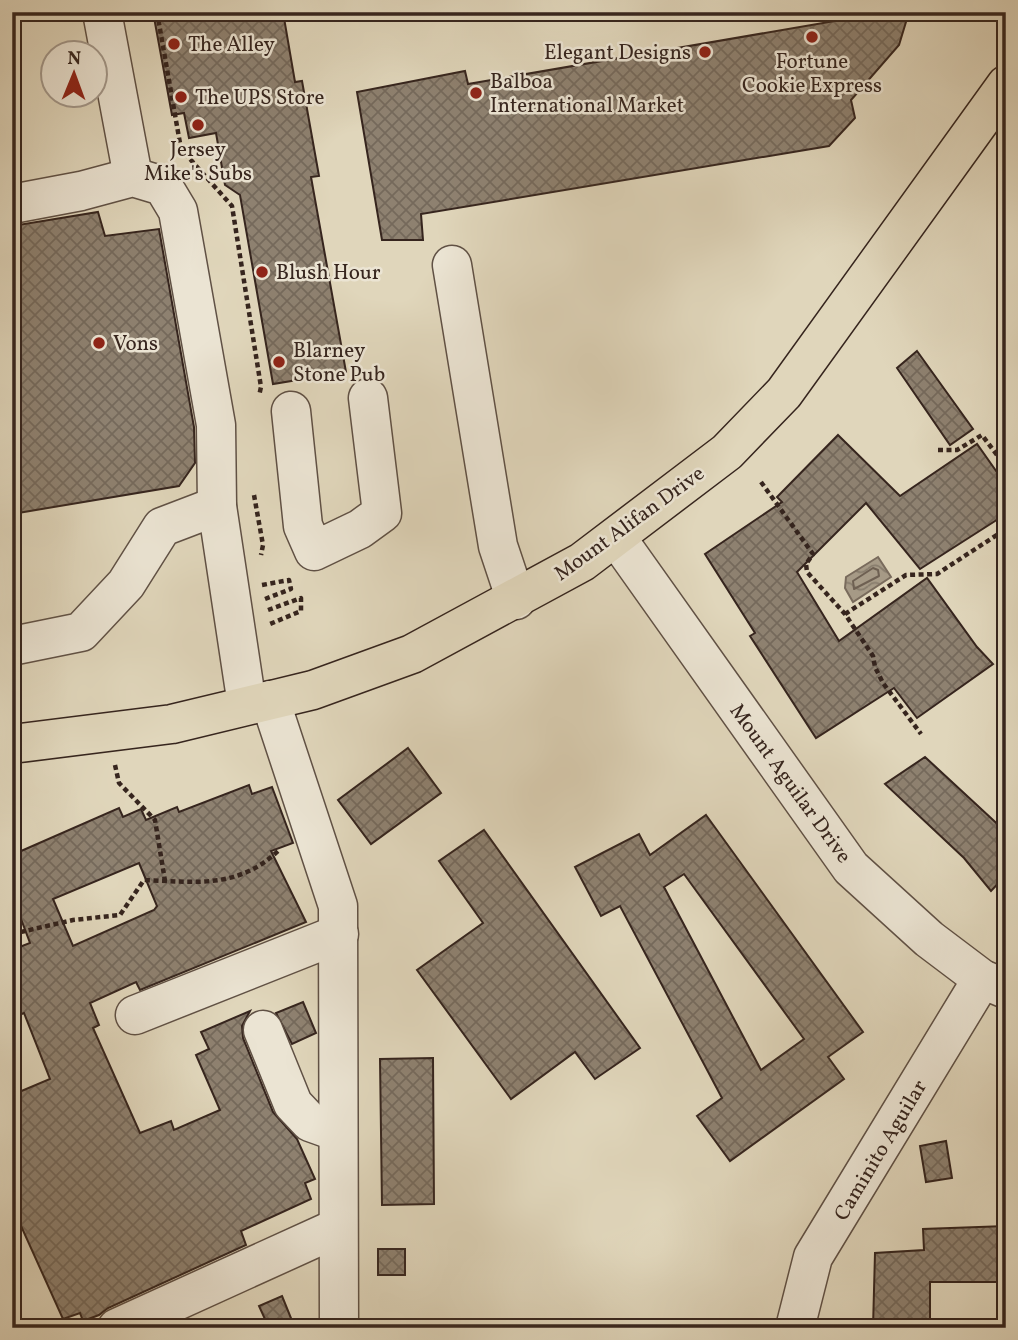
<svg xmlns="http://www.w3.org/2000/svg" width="1018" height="1340" font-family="Vollkorn,serif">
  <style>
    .water { fill: url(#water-waves); stroke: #796b5c; stroke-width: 2 }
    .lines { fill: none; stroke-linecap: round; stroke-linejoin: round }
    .shore { stroke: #6e6052; stroke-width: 2 }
    .building { fill: url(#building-cross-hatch); stroke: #36251e; stroke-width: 2; fill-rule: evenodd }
    .minor-casing { stroke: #605145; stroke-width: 41 }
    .major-casing { stroke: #36251e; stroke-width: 41 }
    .path { stroke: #36251e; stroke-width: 4.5; stroke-dasharray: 5 3.5; stroke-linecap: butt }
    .minor { stroke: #ebe4d3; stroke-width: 38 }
    .major { stroke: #e0d6bb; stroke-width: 38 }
    .poi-dot { fill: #8f2418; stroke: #ebe4d3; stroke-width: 2.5 }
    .labels { text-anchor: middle; stroke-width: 5; stroke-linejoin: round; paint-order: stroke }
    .poi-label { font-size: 21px; fill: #36251e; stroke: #ebe4d3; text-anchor: start }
    .street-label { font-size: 21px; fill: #36251e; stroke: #ebe4d3 }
  </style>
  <defs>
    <pattern id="water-waves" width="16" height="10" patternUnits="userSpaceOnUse" patternTransform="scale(1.75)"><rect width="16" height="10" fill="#a69a86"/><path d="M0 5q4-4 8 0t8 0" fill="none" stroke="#887d6d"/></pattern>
    <pattern id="building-cross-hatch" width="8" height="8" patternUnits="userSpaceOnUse" patternTransform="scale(1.75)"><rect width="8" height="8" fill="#8e8170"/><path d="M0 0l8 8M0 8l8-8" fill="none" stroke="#75695b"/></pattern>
  </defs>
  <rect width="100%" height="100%" fill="#e0d6bb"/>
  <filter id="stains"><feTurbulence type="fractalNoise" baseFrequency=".00286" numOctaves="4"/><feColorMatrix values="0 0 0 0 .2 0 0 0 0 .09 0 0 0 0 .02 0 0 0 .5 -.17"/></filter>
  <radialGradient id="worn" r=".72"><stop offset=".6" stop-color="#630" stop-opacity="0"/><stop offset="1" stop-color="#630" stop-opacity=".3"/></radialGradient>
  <!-- water -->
  <path class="water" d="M878,557L891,577L853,602L845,588L846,577Z"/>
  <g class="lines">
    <!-- shore -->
    <path class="shore" d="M873,568L878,570L879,576L854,589L853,581Z"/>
  </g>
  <!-- building -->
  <g class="building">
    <path d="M153,12H283L295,82L302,81L319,176L311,177L346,372L273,384L240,195L225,185L216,133L189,138L184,113L172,115Z"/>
    <path d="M887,12H909L899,45L851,100L855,118L829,146L421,214L423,240H382L357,92L465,71L468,84Z"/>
    <path d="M98,212L105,236L159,229L194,427L195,463L179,486L12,514V226Z"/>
    <path d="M917,351L973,429L950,445L897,368Z"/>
    <path d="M838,435L900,496L977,444L1006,485V514L920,569L866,503L797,572L839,641L927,578L977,647L993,664L917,718L894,688L816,738L750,636L755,633L705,554L782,502L777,497Z"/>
    <path d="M408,748L441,793L371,844L338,800Z"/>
    <path d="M925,757L1006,832V875L991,891L964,858L885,784Z"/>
    <path d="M249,785L252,794L272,787L293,843L271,851L306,922L140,990L136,982L90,1003L99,1025L93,1028L140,1133L171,1121L174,1130L220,1110L196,1055L209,1049L201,1032L250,1011L242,1026L243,1038L273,1112L297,1139L315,1179L305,1183L311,1199L241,1231L246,1245L108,1308L99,1315L83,1321L80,1313L63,1319L12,1206V1095L50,1079L24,1013L12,1018V950L30,943L12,895V855L119,808L123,817L141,809L146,820L177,807L179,812ZM139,863L157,906L154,910L73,946L53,899Z"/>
    <path d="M706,815L863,1032L828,1057L844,1079L730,1161L697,1116L722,1098L620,906L601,916L575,867L639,834L650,855ZM684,874L804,1039L761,1070L664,887Z"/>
    <path d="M484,830L640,1048L595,1079L575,1052L511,1099L417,970L483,923L439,861Z"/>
    <path d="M303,1002L316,1033L292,1044L276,1013Z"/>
    <path d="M433,1058L434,1204L382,1205L380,1059Z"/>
    <path d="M946,1141L952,1178L926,1182L920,1146Z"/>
    <path d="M1006,1226V1282H930V1328H873L875,1253L924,1250L923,1229Z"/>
    <rect x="378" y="1249" width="27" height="26"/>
    <path d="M282,1296L295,1328H269L259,1306Z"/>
  </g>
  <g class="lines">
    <!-- minor casing -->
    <g class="minor-casing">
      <g id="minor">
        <path d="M102,12L133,177"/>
        <path d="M12,204L81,191L133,177L163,186L178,211L216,425L217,506L247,705"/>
        <path d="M452,265L498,546L516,600"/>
        <path d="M291,411L303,526L314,551L360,529L382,513L368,398"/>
        <path d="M616,537L851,868L929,939L982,979L1006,989"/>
        <path d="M12,646L81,632L126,584L162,527L217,506"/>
        <path d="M270,700L338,906L339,1328"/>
        <path d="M135,1015L339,934"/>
        <path d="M263,1030L293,1104L310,1122L338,1132"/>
        <path d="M117,1328L337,1228"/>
        <path d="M795,1328L813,1257L982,979"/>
      </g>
    </g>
    <!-- major casing -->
    <g class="major-casing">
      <path id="major" d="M12,744L172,724L313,690L412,654L582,562L727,452L784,393L1006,85"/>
    </g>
    <!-- path -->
    <g class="path">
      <path d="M157,12L181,149L232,206L261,387L259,396"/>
      <path d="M938,450H957L982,435L1006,467"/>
      <path d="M761,482L813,554L806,564L807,572L845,614L873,656L875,667L883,683L921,734"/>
      <path d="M254,495L263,545L261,555"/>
      <path d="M262,585L289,580L291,589L265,599"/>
      <path d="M268,610L301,598V611L270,624"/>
      <path d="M845,614L906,575L937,574L1006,529"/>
      <path d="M115,765L119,783L155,820L165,881"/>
      <path d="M12,934L73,920L120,915L144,880C195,882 238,889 278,851"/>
    </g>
    <!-- minor -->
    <use href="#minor" class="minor"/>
    <!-- major -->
    <use href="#major" class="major"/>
  </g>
  <!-- markers -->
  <g class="poi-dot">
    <circle cx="812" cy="37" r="7"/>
    <circle cx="174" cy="44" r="7"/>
    <circle cx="705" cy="52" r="7"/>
    <circle cx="476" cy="93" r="7"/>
    <circle cx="181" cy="97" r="7"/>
    <circle cx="198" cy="125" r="7"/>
    <circle cx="262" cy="272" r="7"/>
    <circle cx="99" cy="343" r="7"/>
    <circle cx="279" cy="362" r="7"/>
  </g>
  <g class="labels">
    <!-- poi labels -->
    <g class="poi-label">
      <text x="188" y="51">The Alley</text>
      <text x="691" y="59" text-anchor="end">Elegant Designs</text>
      <text x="812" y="68" text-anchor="middle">Fortune<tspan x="812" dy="24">Cookie Express</tspan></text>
      <text x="490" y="88">Balboa<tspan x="490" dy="24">International Market</tspan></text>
      <text x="195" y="104">The UPS Store</text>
      <text x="198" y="156" text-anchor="middle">Jersey<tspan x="198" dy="24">Mike's Subs</tspan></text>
      <text x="276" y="279">Blush Hour</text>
      <text x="113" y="350">Vons</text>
      <text x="293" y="357">Blarney<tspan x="293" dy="24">Stone Pub</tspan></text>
    </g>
    <!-- street labels -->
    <g class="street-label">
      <text transform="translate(629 523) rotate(-36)" y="7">Mount Alifan Drive</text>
      <text transform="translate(791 783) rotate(54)" y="7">Mount Aguilar Drive</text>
      <text transform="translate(880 1150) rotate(-59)" y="7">Caminito Aguilar</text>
    </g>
  </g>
  <!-- margin -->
  <rect width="1018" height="1340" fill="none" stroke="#e0d6bb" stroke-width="42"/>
  <rect x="14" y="14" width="990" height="1312" fill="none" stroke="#36251e" stroke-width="3.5"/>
  <rect x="21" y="21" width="976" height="1298" fill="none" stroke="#36251e" stroke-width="2"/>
  <!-- north arrow -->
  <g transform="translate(74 74) rotate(1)"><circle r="33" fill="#ebe4d3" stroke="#a3988b" stroke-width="2"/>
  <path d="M0-5L12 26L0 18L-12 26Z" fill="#8f2418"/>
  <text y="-10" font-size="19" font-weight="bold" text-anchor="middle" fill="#36251e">N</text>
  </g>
  <rect width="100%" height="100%" filter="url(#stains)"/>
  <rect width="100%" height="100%" fill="url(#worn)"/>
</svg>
